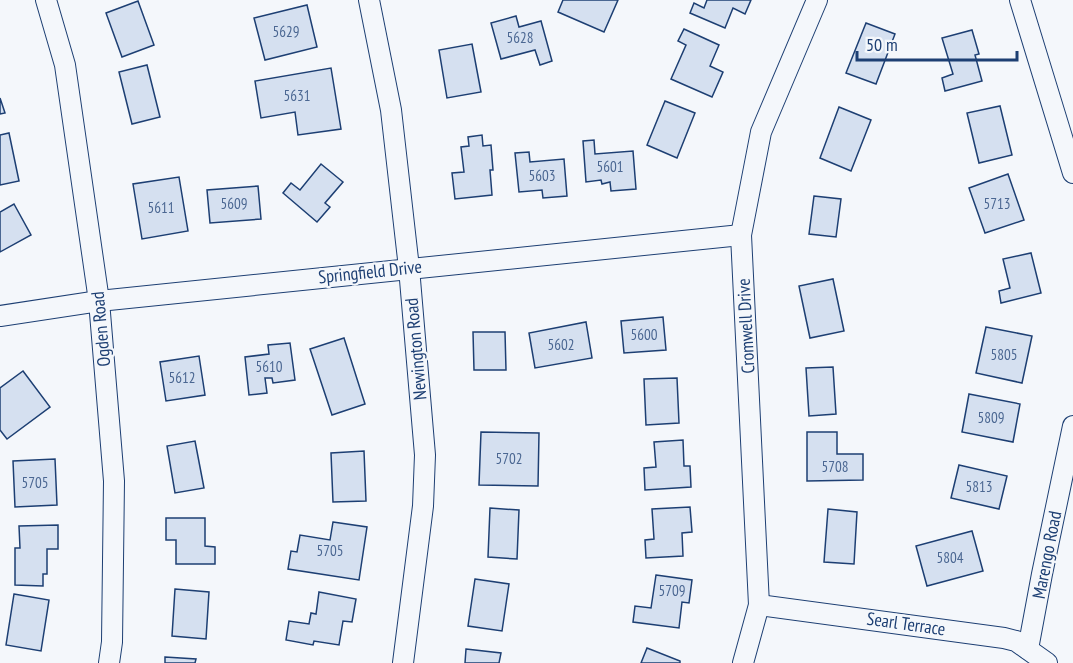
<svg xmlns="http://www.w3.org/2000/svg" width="1073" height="663" font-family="'PT Sans Narrow',sans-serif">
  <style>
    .building { fill: #d5e0f0; stroke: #1d3f73; stroke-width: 1.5 }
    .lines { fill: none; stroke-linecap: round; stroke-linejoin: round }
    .street-casing { stroke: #1d3f73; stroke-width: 22 }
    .street { stroke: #f4f7fb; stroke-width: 20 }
    .labels { text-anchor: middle; stroke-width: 4.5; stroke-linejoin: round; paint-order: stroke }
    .number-label { font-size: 15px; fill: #4b6792 }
    .street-label { font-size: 18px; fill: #1d3f73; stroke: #f4f7fb }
  </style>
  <rect width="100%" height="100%" fill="#f4f7fb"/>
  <!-- building -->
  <g class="building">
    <path d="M563,0H618L604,32L558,12Z"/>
    <path d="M707,0H751L745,14L733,8L725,28L690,13L694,3L704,8Z"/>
    <path d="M138,1L154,45L122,57L106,13Z"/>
    <path d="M307,5L317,47L265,60L254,18Z"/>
    <path d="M516,16L519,27L541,21L552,61L540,65L535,50L501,59L491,23Z"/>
    <path d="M866,23L895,34L876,84L846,73Z"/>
    <path d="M684,29L719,45L710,66L723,72L712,97L671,79L686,45L678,41Z"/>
    <path d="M972,30L979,54L975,55L982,81L945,91L942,78L953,74L942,38Z"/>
    <path d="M472,44L481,92L447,98L439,50Z"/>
    <path d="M147,65L160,117L132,124L119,72Z"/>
    <path d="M331,68L341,129L298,135L295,112L261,118L255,81Z"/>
    <path d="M0,98L5,113L0,114Z"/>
    <path d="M665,101L695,113L677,158L647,145Z"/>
    <path d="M1000,106L1012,155L979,163L967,113Z"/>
    <path d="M839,107L871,120L851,171L820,158Z"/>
    <path d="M9,133L19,181L0,185V135Z"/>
    <path d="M482,135L483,146L491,145L493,170H490L492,195L455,199L452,173L464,172L461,147L469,146L468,137Z"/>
    <path d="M594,140L595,154L633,151L636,189L611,191L610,182L602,184L601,180L586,182L583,141Z"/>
    <path d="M529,152L530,162L564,159L567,196L543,198L542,190L519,192L515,153Z"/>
    <path d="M321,164L343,182L325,203L330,207L317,222L283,193L291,183L300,190Z"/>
    <path d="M1008,174L1024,220L985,233L969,188Z"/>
    <path d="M179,177L188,231L142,239L133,184Z"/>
    <path d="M258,186L261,219L210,223L207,190Z"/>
    <path d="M814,196L841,199L836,237L809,234Z"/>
    <path d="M14,204L31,235L0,252V212Z"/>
    <path d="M1031,253L1041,293L1001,303L999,291L1010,288L1003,259Z"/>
    <path d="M833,279L844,331L810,338L799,286Z"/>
    <path d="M663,317L666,350L624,353L621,321Z"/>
    <path d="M586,322L592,358L535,368L529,333Z"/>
    <path d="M986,327L1032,336L1022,383L976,373Z"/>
    <path d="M473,332H505L506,370H474Z"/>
    <path d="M344,338L365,404L332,415L310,349Z"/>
    <path d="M290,343L295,380L273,383L272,378H265L267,393L249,395L245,357L269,354L268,345Z"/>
    <path d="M199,356L205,395L166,401L160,362Z"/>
    <path d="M833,367L836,414L809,416L806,368Z"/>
    <path d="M23,371L50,407L7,439L0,430V388Z"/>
    <path d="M677,378L679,423L646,425L644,379Z"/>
    <path d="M969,394L1020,404L1013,442L962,432Z"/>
    <path d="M481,432L539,433L538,486L479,485Z"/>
    <path d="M807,432H837V454H863V480L807,481Z"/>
    <path d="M683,440L684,466H690L691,487L645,490L644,468L656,467L654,442Z"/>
    <path d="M195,441L204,488L175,493L167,446Z"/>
    <path d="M364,451L366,501L333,502L331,453Z"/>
    <path d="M55,459L57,505L15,507L13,461Z"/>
    <path d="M959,465L1007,476L999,509L951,498Z"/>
    <path d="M690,507L692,532L682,533L683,556L646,558L645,540L654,539L652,509Z"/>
    <path d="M490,508L519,510L517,559L488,557Z"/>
    <path d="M828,509L857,512L854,564L824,562Z"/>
    <path d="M166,518H205V546L215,547V564H176V540H166Z"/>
    <path d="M333,522L367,527L359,580L288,569L291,551L297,552L300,535L330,540Z"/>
    <path d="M58,525V549H47V574H43V586L15,585V548H20L19,526Z"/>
    <path d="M972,531L983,571L927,586L916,546Z"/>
    <path d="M656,575L692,580L689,603L682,602L679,628L633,622L635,606L651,608Z"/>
    <path d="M475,579L509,584L502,631L468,626Z"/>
    <path d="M175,589L209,592L206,639L172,636Z"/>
    <path d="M319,592L356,599L352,622L343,621L339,645L314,641L313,645L286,640L289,621L309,624L311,613L316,614Z"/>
    <path d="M14,594L49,600L41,651L6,645Z"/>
    <path d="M647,648L680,661V663H641Z"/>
    <path d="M466,649L501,653L499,663H465Z"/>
    <path d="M165,657L196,659L195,663H165Z"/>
  </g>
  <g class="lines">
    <!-- street casing -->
    <g class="street-casing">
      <g id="street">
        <path d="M46,0L65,65L99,301L114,481L112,642L109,663"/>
        <path d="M369,0L391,110L409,268L425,455L423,506L403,663"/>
        <path d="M1020,0L1073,173"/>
        <path d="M0,316L99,301L741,235"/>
        <path d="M759,605L1004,638L1016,641L1047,663"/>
        <path d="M1028,649L1042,574L1073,426"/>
        <path d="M743,663L759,605L741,235L761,132L817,0"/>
      </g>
    </g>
    <!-- street -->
    <use href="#street" class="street"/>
  </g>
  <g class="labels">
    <!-- number labels -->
    <g class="number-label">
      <text x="286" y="37">5629</text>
      <text x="520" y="43">5628</text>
      <text x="297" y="101">5631</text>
      <text x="610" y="172">5601</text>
      <text x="542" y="181">5603</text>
      <text x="234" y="209">5609</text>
      <text x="997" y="209">5713</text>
      <text x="161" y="213">5611</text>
      <text x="644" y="340">5600</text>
      <text x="561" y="350">5602</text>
      <text x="1004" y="360">5805</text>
      <text x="269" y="372">5610</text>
      <text x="182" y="383">5612</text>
      <text x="991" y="423">5809</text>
      <text x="509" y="464">5702</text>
      <text x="835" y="472">5708</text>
      <text x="35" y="488">5705</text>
      <text x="979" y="492">5813</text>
      <text x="330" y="556">5705</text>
      <text x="950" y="563">5804</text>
      <text x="672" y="596">5709</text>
    </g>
    <!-- street labels -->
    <g class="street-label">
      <text transform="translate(370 272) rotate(-6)" y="6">Springfield Drive</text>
      <text transform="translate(746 326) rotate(-93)" y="6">Cromwell Drive</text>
      <text transform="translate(101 329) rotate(-95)" y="6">Ogden Road</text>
      <text transform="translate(416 349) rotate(-95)" y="6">Newington Road</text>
      <text transform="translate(1047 555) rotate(-79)" y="6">Marengo Road</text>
      <text transform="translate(906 624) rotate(8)" y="6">Searl Terrace</text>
    </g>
  </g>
  <!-- scale -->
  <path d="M857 51v9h160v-9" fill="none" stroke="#1d3f73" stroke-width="3"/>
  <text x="866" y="51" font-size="18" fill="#1d3f73" stroke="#f4f7fb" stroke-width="4.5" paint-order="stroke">50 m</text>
</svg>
